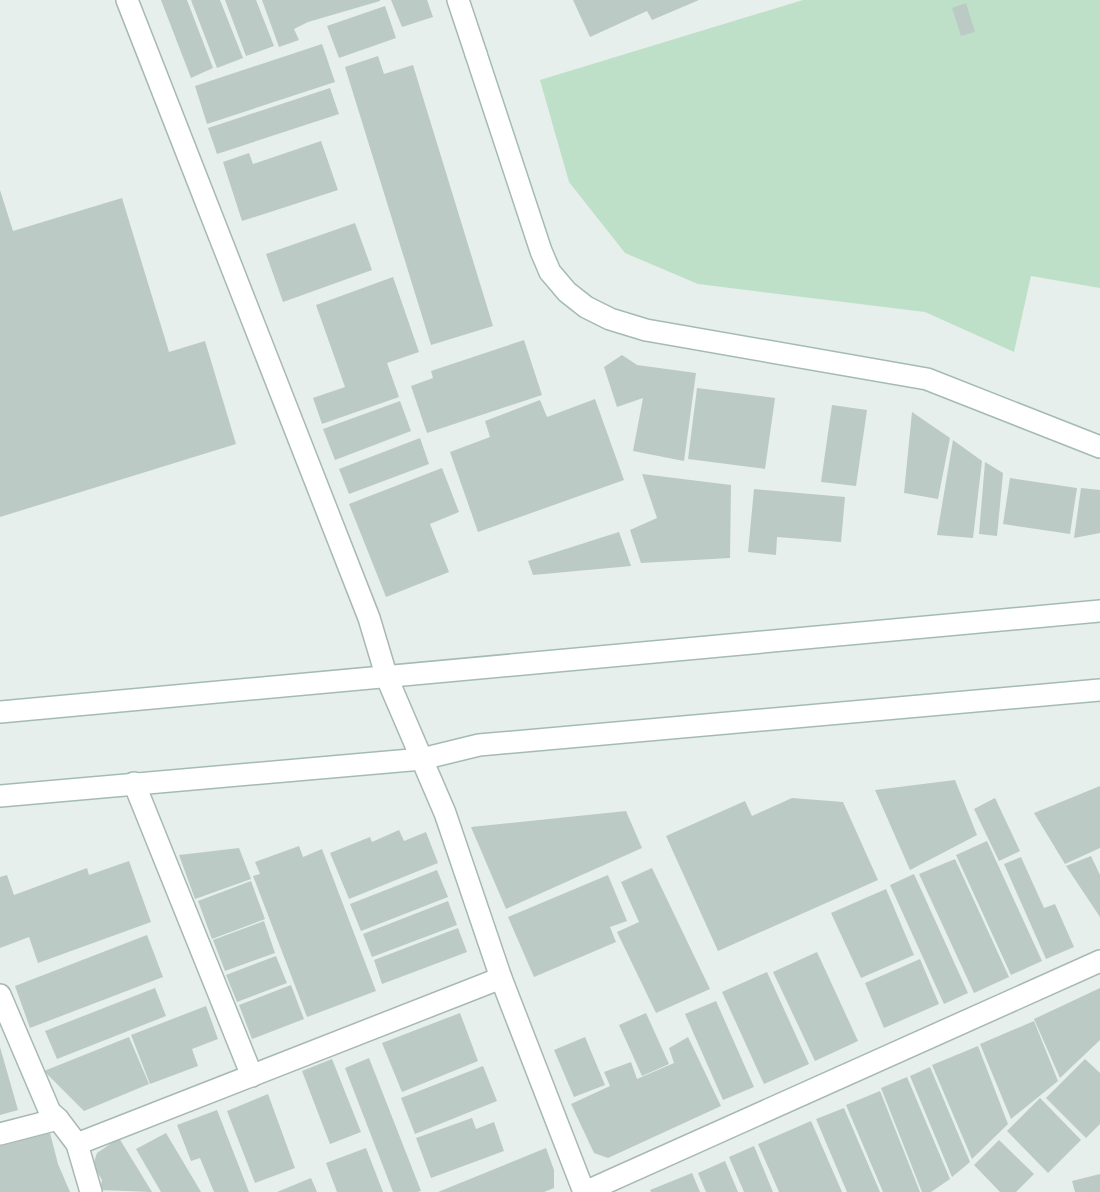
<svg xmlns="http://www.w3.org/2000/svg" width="1100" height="1192" font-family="'IBM Plex Sans',sans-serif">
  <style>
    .pitch { fill: #bfe0c8 }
    .building { fill: #bbcac4 }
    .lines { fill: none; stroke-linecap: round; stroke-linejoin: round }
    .lane-casing { stroke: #a8b8b2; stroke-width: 24 }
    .street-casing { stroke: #a8b8b2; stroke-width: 24 }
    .secondary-casing { stroke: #a4bbb3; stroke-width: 24 }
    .lane { stroke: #fff; stroke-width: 21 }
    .street { stroke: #fff; stroke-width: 21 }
    .secondary { stroke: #fff; stroke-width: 21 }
  </style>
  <rect width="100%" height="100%" fill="#e6efeb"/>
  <!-- pitch -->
  <path class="pitch" d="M803,0H1100V288L1031,276L1014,352L925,312L698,284L625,253L569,182L540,80Z"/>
  <!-- building -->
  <g class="building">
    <path d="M161,0H187L213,68L191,78Z"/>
    <path d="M191,0H220L243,58L217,68Z"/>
    <path d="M225,0H256L274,46L246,56Z"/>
    <path d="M262,0H380V1L308,22L294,29L299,40L279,47Z"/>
    <path d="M391,0H427L433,17L402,27Z"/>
    <path d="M573,0H699L652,20L647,11L590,37Z"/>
    <path d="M966,3L975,32L961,36L952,8Z"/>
    <path d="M385,6L396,38L339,58L327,26Z"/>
    <path d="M322,44L335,82L207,124L195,86Z"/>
    <path d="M378,56L384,74L413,65L493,326L431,345L345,67Z"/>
    <path d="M330,88L339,114L217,154L208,128Z"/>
    <path d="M321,141L338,190L242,221L223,162L249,153L253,164Z"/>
    <path d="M0,190L13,231L122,198L169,352L205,341L236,444L0,517Z"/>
    <path d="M355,223L372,270L283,302L266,254Z"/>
    <path d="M393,277L419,352L387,363L399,397L322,424L313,398L345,387L316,305Z"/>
    <path d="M524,340L542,395L427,433L411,386L433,378L431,371Z"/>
    <path d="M622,355L637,365L696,373L684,461L633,451L643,398L617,407L604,367Z"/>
    <path d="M697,388L775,398L765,469L688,459Z"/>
    <path d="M595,399L624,480L478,532L450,452L490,437L485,421L540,400L547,417Z"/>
    <path d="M400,401L411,431L335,460L323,429Z"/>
    <path d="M832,405L867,410L856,486L821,482Z"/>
    <path d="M912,412L950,438L938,499L904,493Z"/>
    <path d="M420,438L429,464L349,494L339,469Z"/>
    <path d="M953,440L982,461L973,538L937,535Z"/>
    <path d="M985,462L1003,473L997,536L979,534Z"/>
    <path d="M442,468L459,512L430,524L449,572L386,597L349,504Z"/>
    <path d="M642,474L731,485L730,558L641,563L630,530L657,518Z"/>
    <path d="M1010,478L1077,488L1070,534L1003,524Z"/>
    <path d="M1081,488L1100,490V533L1074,538Z"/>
    <path d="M754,489L845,497L841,542L777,537L776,555L748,552Z"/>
    <path d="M619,532L631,566L533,575L528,561Z"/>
    <path d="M955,780L977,835L910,870L875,790Z"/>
    <path d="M1100,786V848L1065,864L1034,813Z"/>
    <path d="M792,798L843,802L878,880L718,951L666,836L745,801L752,816Z"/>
    <path d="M995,798L1020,851L999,861L974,809Z"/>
    <path d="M626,811L642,848L506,909L471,827Z"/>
    <path d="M399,830L404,841L426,832L438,863L349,899L330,853L370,837L372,842Z"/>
    <path d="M987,841L1042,961L1011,975L956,855Z"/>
    <path d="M299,846L303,857L322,849L376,991L307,1017L253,876L260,874L255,862Z"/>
    <path d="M239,848L251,879L195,899L179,855Z"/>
    <path d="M1091,856L1100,875V917L1066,866Z"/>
    <path d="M1021,857L1044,908L1055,904L1074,947L1046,959L1004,864Z"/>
    <path d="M955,859L1009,977L974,993L919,874Z"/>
    <path d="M129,861L151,922L38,963L29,937L0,948V877L7,875L14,895L87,868L89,875Z"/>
    <path d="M652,868L710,989L656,1013L617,932L639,922L621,882Z"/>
    <path d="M437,870L448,897L361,931L350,904Z"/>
    <path d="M914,874L968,993L944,1004L890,885Z"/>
    <path d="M608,875L627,921L610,927L616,942L534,977L508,917Z"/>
    <path d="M251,881L265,919L212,939L198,901Z"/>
    <path d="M886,889L914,955L861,978L831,913Z"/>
    <path d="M448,901L457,925L372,957L363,934Z"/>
    <path d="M264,921L275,953L225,971L213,940Z"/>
    <path d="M458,928L467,952L382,984L374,960Z"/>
    <path d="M147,935L163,977L30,1028L15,986Z"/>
    <path d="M817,952L858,1041L815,1061L773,972Z"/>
    <path d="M276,956L287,983L237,1002L226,975Z"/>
    <path d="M920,959L939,1004L884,1028L865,983Z"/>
    <path d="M767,972L809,1064L764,1084L722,992Z"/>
    <path d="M291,985L304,1019L252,1039L239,1005Z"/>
    <path d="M155,988L166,1016L57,1059L45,1031Z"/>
    <path d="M1100,988V1040L1060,1078L1034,1019Z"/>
    <path d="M716,1001L754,1087L723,1100L685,1014Z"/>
    <path d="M206,1006L218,1039L192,1049L198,1066L150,1084L131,1035Z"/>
    <path d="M460,1013L478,1061L402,1092L382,1043Z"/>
    <path d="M646,1013L669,1064L642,1076L619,1025Z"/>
    <path d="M1034,1021L1058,1081L1011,1119L980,1044Z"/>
    <path d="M129,1037L149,1084L84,1111L44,1071Z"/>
    <path d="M585,1037L605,1085L574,1097L554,1050Z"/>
    <path d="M688,1037L721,1106L608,1158L594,1153L571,1104L610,1086L604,1072L631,1062L637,1079L674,1063L669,1048Z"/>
    <path d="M978,1046L1008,1124L972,1159L932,1065Z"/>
    <path d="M0,1047L18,1110L0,1115Z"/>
    <path d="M369,1058L421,1191L417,1192H393L345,1068Z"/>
    <path d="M332,1059L361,1132L330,1144L302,1071Z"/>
    <path d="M1085,1059L1100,1073V1124L1086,1138L1046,1098Z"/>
    <path d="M483,1066L497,1101L415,1134L401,1098Z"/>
    <path d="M930,1067L970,1162L952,1177L910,1076Z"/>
    <path d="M907,1077L950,1179L931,1192H922L881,1088Z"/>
    <path d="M880,1091L920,1192H883L846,1105Z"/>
    <path d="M268,1094L295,1168L255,1183L227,1111Z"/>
    <path d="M1040,1098L1081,1140L1048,1173L1007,1131Z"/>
    <path d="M844,1108L880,1192H847L816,1119Z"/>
    <path d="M217,1110L249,1192H214L200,1158L191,1161L177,1125Z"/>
    <path d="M472,1118L476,1129L494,1122L504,1151L431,1178L416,1138Z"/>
    <path d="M811,1121L842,1192H779L758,1144Z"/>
    <path d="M50,1133L58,1164L70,1192H0V1146Z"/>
    <path d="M166,1133L201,1192H161L136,1149Z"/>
    <path d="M119,1138L152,1192L100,1190L102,1180L93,1165L97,1153Z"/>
    <path d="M999,1140L1034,1174L1016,1192H1000L974,1165Z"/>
    <path d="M754,1146L773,1192H744L729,1157Z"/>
    <path d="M366,1148L383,1192H337L326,1163Z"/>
    <path d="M546,1148L554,1170V1188L544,1192H438Z"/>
    <path d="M725,1161L738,1192H706L698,1173Z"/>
    <path d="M692,1173L700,1192H651L650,1190Z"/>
    <path d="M1100,1174V1192H1075L1072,1181Z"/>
    <path d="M311,1178L317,1192H277Z"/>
  </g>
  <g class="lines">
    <!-- lane casing -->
    <g class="lane-casing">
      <path id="lane" d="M0,995L50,1112L58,1119"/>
    </g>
    <!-- street casing -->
    <g class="street-casing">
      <g id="street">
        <path d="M127,0L369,618L387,678L445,813L501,978L584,1192"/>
        <path d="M458,0L476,54"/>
        <path d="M134,783L252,1076"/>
        <path d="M0,1134L58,1119L77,1144L91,1192"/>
        <path d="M77,1144L501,978"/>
        <path d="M585,1192L1100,961"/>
      </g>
    </g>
    <!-- secondary casing -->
    <g class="secondary-casing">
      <g id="secondary">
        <path d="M476,54L541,251L550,272L567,292L586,307L610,319L646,330L927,379L1100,447"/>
        <path d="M0,712L1100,611"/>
        <path d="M0,796L422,759L479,745L1100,690"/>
      </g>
    </g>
    <!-- lane -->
    <use href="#lane" class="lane"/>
    <!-- street -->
    <use href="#street" class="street"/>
    <!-- secondary -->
    <use href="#secondary" class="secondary"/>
  </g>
</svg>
